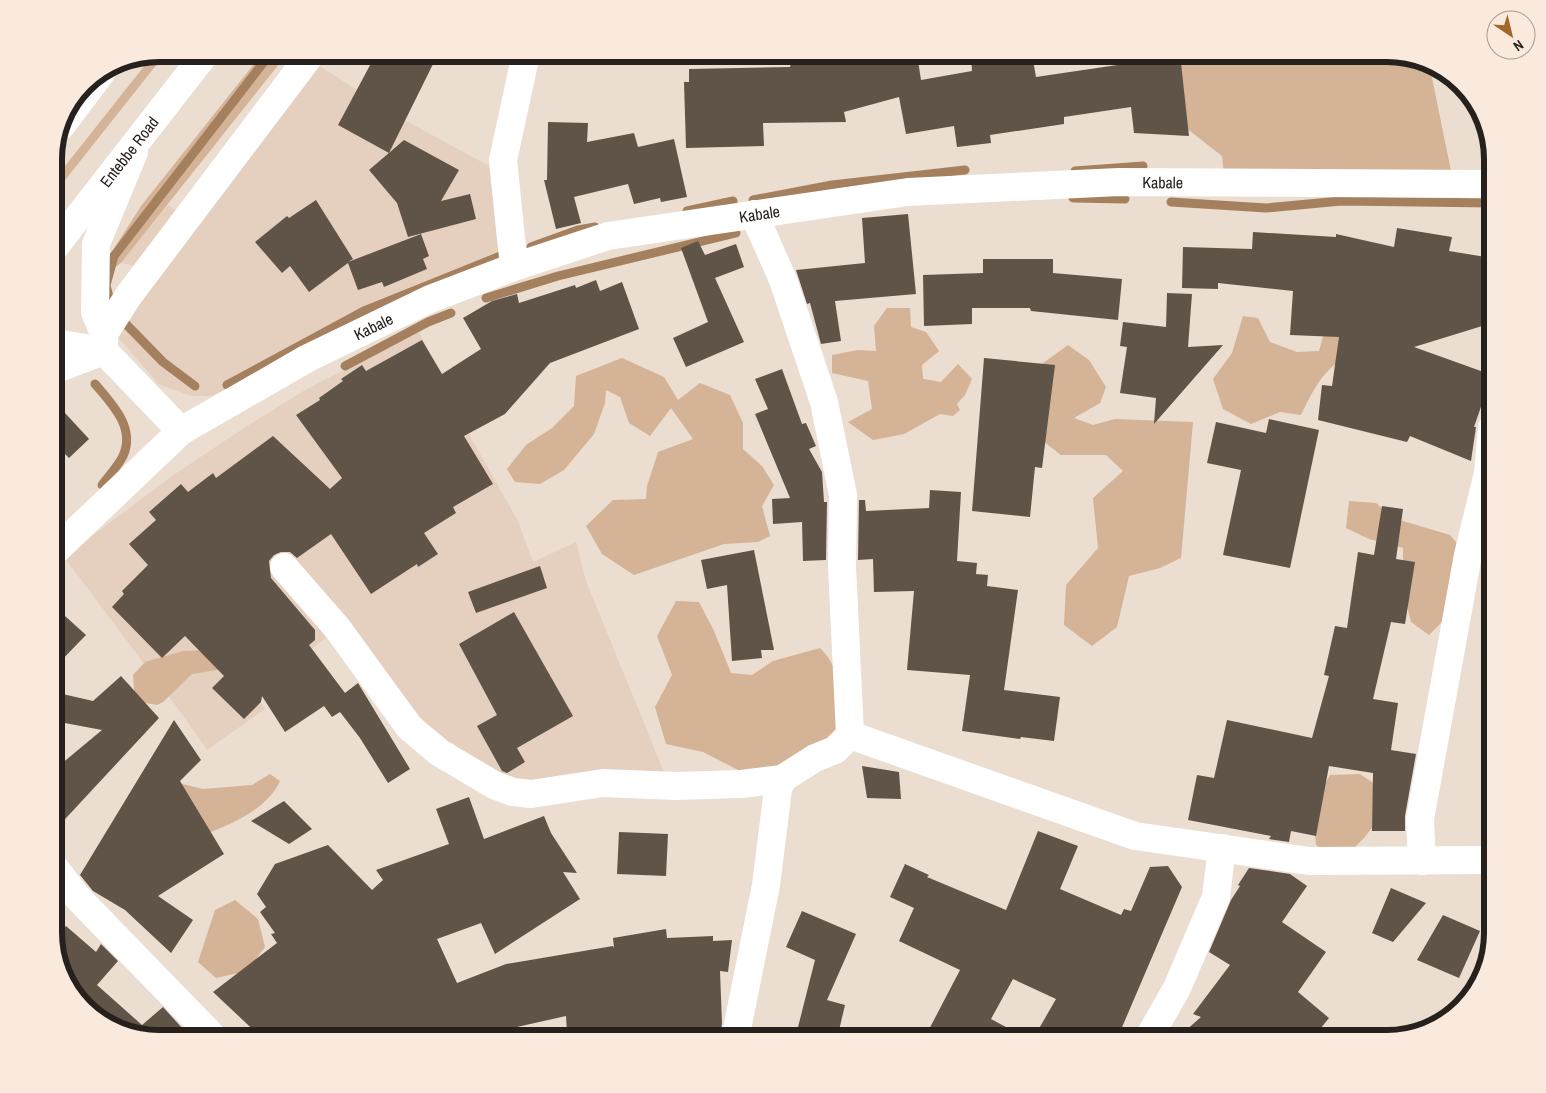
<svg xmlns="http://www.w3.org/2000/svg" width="1546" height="1093" font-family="'Archivo Narrow',sans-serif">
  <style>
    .built { fill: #e5d0bf }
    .green { fill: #d4b396 }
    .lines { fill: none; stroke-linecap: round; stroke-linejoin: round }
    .stream { stroke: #a5805e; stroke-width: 9 }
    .building { fill: #605449 }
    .minor { stroke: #fff; stroke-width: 28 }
    .tertiary { stroke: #fff; stroke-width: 28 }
    .trunk { stroke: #fff; stroke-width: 28 }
    .labels { text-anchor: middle; stroke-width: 5; stroke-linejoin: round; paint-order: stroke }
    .street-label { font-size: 16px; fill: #27211d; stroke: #f9eadd }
    .rim { fill: none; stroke: #27211d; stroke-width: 6 }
  </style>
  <rect width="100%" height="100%" fill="#ebddd0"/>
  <!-- built -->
  <g class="built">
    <path d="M314,62L390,112L489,166L500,264L211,396H191L158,384L114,332Z"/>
    <path d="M168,205L182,214L139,267L121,263Z"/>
    <path d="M419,332L462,422L518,521L533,562L576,542L586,581L664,772L617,775L542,786L487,773L453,743L439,742L345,616L332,633L254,694L265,709L207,750L184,717L64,557L172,476L244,428L305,390Z"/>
  </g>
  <!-- green -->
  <g class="green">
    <path d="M165,54L54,194V180L153,55Z"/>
    <path d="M262,54H287L121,263L110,271L115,247L141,206Z"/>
    <path d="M1194,54H1387L1430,68L1451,171L1224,174L1222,156L1172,117L1171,73Z"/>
    <path d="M887,308H910L911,327L926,332L939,351L922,365L923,379L941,382L958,364L972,379L965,395L957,404L960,410L953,416L940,414L904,434L873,440L848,422L872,409L868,381L832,373V355L858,350L876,351L874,326Z"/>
    <path d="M1243,316L1258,318L1270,342L1297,352L1319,351L1325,329L1348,338L1344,359C1322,370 1312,393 1301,415L1280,412L1251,424L1223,409L1213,379L1232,353Z"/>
    <path d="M1068,345L1089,360L1106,387L1100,403L1074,418L1093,425L1115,419L1193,422L1181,558L1160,568L1129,576L1117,627L1092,646L1064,625L1066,585L1098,548L1093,498L1123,471L1106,455H1061L1039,438V366Z"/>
    <path d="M622,358L664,377L678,400L700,383L730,395L743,423V449L762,466L774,485L762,506L770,536L758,542L724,544L634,575L602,554L586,526L613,500L646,499L647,486L658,452L693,439L671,408L650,436L629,423L620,397L606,390L605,403L594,434L564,470L540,484L515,482L507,469L526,445L552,428L574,406L576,376Z"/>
    <path d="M1349,501L1376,503L1393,518L1450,535L1461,548L1444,620L1429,635L1411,622L1403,590V548L1369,539L1346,528Z"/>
    <path d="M676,601L699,602L714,631L731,673L752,675L773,661L820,648C843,670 841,701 839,730L824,746L781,765L742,772L703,752L666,744L655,707L672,675L657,636Z"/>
    <path d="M214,650L223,669L192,674L163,702L157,705L135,701L133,675L145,662L183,651Z"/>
    <path d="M270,774L280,781C267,810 229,825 201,836L166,780L203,789L252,785Z"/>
    <path d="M1360,774L1382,789L1379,819L1364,838L1351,851L1331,855L1316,845L1313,805L1330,775Z"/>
    <path d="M235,900L258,919L265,947L247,971L216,978L198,962L215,910Z"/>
  </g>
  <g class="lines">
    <!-- stream -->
    <g class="stream">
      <path d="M1075,171L1143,166"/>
      <path d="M1073,198L1125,199"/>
      <path d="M753,200L832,185L965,170"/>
      <path d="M1171,202L1266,208L1341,201L1492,203"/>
      <path d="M687,211L733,201"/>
      <path d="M531,247L578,230L595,227"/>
      <path d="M486,298L558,276L736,233"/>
      <path d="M111,305L106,285L114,256L270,54"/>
      <path d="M121,319L163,362L195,386"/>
      <path d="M345,366L428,322L451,313"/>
      <path d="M95,384C112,404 136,428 123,456C118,466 109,476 102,485"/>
      <path d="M227,385L364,311L503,255"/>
    </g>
  </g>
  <!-- building -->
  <g class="building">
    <path d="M376,54H438L389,153L338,125Z"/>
    <path d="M793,54H917L921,80L972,71L971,54H1032L1036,77L1124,64L1123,54H1180L1189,136L1134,133L1131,107L1064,117V124L990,135L991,143L957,147L954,126L906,134L899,97L844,112L846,122L763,123L764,146L686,148L684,82H689V69L790,67Z"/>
    <path d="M548,122L588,123L587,142L634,133L638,147L674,139L687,197L661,202L660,198L634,204L628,184L574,197L581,223L556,229L544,180H547Z"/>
    <path d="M404,140L459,170L441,201L470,194L476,219L408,237L397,203L369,170Z"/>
    <path d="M316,200L353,259L348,262L421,234L429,256L423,259L427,269L384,287L382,282L358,290L348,263L309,292L290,266L282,273L255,242L287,216L289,218Z"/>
    <path d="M908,214L916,294L835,301L841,341L821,344L810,303L807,304L796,270L865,263L862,218Z"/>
    <path d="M1397,228L1452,237L1449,251L1492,258V323L1414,347L1492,375L1474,427H1476L1471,461L1410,436L1407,442L1318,420L1322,385L1332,386L1339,337L1290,335L1293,291L1218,283V289L1182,288L1183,247L1252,249L1253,232L1336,237V234L1394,247Z"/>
    <path d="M698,241L705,255L736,244L744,267L715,278L744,342L686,367L673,338L708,322L681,248Z"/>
    <path d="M983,259H1053V273L1122,279L1118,320L1031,311L1030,308H972V324L924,326L923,275L983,273Z"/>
    <path d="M596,280L600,291L622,282L639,329L550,363L505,414L464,436L493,484L453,507L456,513L424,533L438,554L418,567L417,564L371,594L331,534L297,558L290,552H281L274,555L269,561L271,578L315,630V640L309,645L345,693L358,683L410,769L388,783L360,738L340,712L332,717L324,706L285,732L262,696L261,702L244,719L212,688L224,676L185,636L162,658L112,607L124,594L122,591L148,565L129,544L156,520L149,512L181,484L188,492L213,473L216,478L273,436L330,489L342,478L296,415L320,400L319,398L343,381L341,379L362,365L366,371L422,340L442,374L481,349L463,318L492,301L517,294L519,303L575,285L576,288Z"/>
    <path d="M1167,293L1192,294L1188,347L1223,345L1154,424L1156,398L1120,393L1127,347L1120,346L1123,322L1166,327Z"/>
    <path d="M984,358L1055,365L1042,468L1035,467L1030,517L972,511Z"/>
    <path d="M782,369L802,424L806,423L816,446L809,449L822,472L824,502H827L826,560L803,561L802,522L773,524L772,499L790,498L755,414L768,409L755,379Z"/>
    <path d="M54,401L89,439L69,458L54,443Z"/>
    <path d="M1269,419L1319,430L1290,568L1223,555L1241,470L1207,463L1216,422L1266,433Z"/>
    <path d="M930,490L961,492L957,561L977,563L976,574L988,575L987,586L1018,590L1004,690L1060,697L1054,741L1021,737L1020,739L962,731L970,675L907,670L914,591L874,592L873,559L858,560L859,500H865L866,511L929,508Z"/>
    <path d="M1382,506L1403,509L1396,559L1415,562L1405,624L1391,622L1373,699L1398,703L1391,750L1416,754L1405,816V831H1372L1373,773L1329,766L1316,836L1291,831L1289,842L1269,839L1271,836L1188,820L1197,775L1214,778L1227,720L1312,738L1329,676L1324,675L1335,626L1347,628L1358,552L1374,555Z"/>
    <path d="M754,550L774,650H761L762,658L732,661L727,585L707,589L701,560Z"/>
    <path d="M540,566L547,588L476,613L468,592Z"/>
    <path d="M54,606L86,635L54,668Z"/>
    <path d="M514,612L573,716L517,748L525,762L507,773L502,771L477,726L497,715L459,644Z"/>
    <path d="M121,676L159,718L54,831V770L102,730L54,721V692L93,701Z"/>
    <path d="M174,720L201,760L180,781L224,854L158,896L193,920L171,953L125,910L93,891L80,875Z"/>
    <path d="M862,766L899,772L901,799L867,798Z"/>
    <path d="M469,797L484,839L544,816L551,833L577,873L563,872L580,899L495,954L481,923L437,939L457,983L506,964L613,946L614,948L613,938L666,929L667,938L713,936V941L732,940L728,972L720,971L722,1023L720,1039H573L572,1034H567L566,1016L463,1039H263L213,992L277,943L271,934L275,933L260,912L266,907L257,894L275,864L328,845L372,890L383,880L376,870L449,844L436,809Z"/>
    <path d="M284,801L312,829L289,844L251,821Z"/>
    <path d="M1038,831L1078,846L1060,889L1121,915L1124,909L1131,911L1150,867L1168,866L1182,887L1117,1039H1033L1056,999L1013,979L991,1019L1028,1039H924L960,970L899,941L914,908L890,897L905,864L929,875L927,877L1006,910Z"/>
    <path d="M619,832L668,834L666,876L617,874Z"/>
    <path d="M1249,868L1290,874L1307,886L1282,922L1326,952L1298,992L1329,1018L1312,1039H1176L1201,1017L1193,1014L1230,965L1209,952L1231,900L1240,886L1238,885Z"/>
    <path d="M1391,888L1426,903L1393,942L1372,933Z"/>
    <path d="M802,911L856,934L827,1000L845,1005L837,1039H795L815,960L786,947Z"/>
    <path d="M1443,915L1480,931L1459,978L1417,960Z"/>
    <path d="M66,926L96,952L101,944L118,961L97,985L142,1025L163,1007L192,1039H160L95,1018L68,986L54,941Z"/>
  </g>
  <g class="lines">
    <!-- minor -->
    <g class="minor">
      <path d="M514,267L503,160L526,54"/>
      <path d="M104,334L129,295L311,54"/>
      <path d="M54,370L104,351"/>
      <path d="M54,552L181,431"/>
      <path d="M284,567L338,629L409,727L440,753L494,785L513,792L531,794L603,783L676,786L741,784L782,779L815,758L835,750L850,735L842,566L843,495L824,402L783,280L754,214"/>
      <path d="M850,735L1135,836L1309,861L1492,860"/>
      <path d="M1422,861L1420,819L1468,555L1488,473L1492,428"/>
      <path d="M54,867L78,898L215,1039"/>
      <path d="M735,1039L766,885L778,789L782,779"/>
      <path d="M1148,1039L1177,988L1216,897L1222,848"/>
    </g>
    <!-- tertiary -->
    <g class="tertiary">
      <path d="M54,343L104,351"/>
      <path id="s1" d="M104,351L181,431L308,358L430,299L514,267L608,236L908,192L1119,182L1492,184"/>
      <path d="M104,351V334L95,312L96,244L134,152"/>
    </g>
    <!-- trunk -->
    <g class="trunk">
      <path d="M61,126L101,73"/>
      <path id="s2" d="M54,248L205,54"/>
    </g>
  </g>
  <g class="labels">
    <!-- street labels -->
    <g class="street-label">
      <text dy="6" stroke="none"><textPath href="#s2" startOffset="122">Entebbe Road</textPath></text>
      <text dy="6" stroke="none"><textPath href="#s1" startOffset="1140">Kabale</textPath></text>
      <text dy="6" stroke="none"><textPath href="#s1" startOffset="735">Kabale</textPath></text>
      <text dy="6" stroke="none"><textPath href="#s1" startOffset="330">Kabale</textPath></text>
    </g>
  </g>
  <!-- crop -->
  <path d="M0 0H1546V1093H0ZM159 62H1387A97 97 0 0 1 1484 159V933A97 97 0 0 1 1387 1030H159A97 97 0 0 1 62 933V159A97 97 0 0 1 159 62Z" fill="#f9eadd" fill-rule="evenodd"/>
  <path class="rim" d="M159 62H1387A97 97 0 0 1 1484 159V933A97 97 0 0 1 1387 1030H159A97 97 0 0 1 62 933V159A97 97 0 0 1 159 62Z"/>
  <!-- north arrow -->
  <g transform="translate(1511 35) rotate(145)"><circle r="24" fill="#f9eadd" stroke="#a59a90"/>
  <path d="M0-4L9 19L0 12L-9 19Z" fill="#a36729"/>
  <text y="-8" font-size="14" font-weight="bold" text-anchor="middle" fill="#27211d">N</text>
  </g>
</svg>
